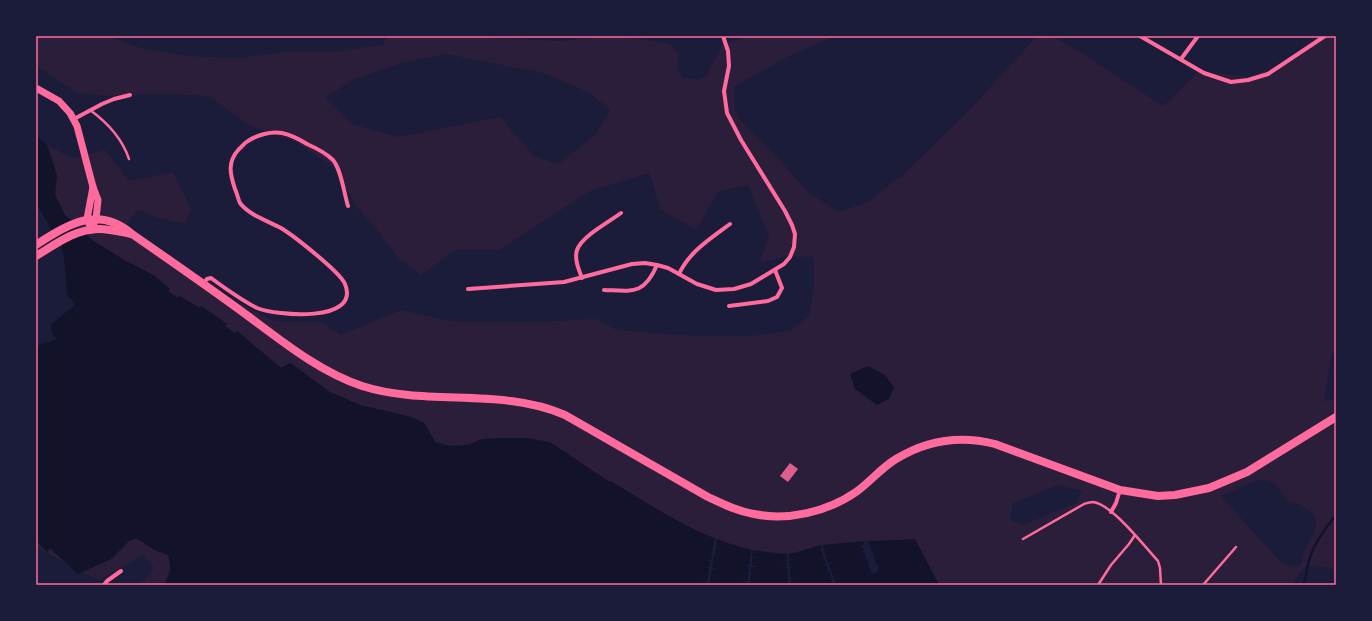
<svg xmlns="http://www.w3.org/2000/svg" width="1372" height="621" font-family="'Zilla Slab',serif">
  <style>
    .green { fill: #2a1e3b; fill-rule: evenodd }
    .water { fill: #12122b }
    .pier { fill: #1b1b3a }
    .lines { fill: none; stroke-linecap: round; stroke-linejoin: round }
    .stream { stroke: #12122b; stroke-width: 2.5 }
    .building { fill: #dd5f8e }
    .service { stroke: #ff6b9d; stroke-width: 2.5 }
    .minor { stroke: #ff6b9d; stroke-width: 4 }
    .secondary { stroke: #ff6b9d; stroke-width: 7 }
    .primary { stroke: #ff6b9d; stroke-width: 8 }
    .neatline { fill: none; stroke: #ff6b9d; stroke-width: 1.5 }
  </style>
  <rect width="100%" height="100%" fill="#1b1b3a"/>
  <!-- green -->
  <g class="green">
    <path d="M36,36H108L141,48L188,56L238,58L285,52H335L383,44L387,36H472L513,39L562,41L602,36H622L670,44L679,54L677,68L683,78L698,80L707,76L711,65L720,52L721,46L745,37L853,36L831,38L789,56L734,87L735,111L741,121L778,158L809,193L840,212L867,202L905,173L972,107L1037,36H1052L1082,53L1163,106L1199,71L1249,77L1294,58L1329,36H1336V344L1331,357L1324,401L1336,399V583L1332,568L1307,565L1291,585H939L915,540L868,541L823,545L789,554L751,550L715,539L684,525L612,482L608,481L571,457L568,453L482,439L468,445L450,446L435,442L429,430L424,423L411,417L360,405L330,392L291,363L281,368L237,331L236,334L225,326L226,323L201,306L200,308L179,296L177,298L168,291L169,289L155,276L124,260L92,240L65,215L55,195L56,185L54,165L47,145L72,158L105,150L129,181L173,172L191,209L185,224L159,218L138,210L125,226L230,298L273,321L321,322L341,335L401,310L448,321L534,322L596,319L617,330L695,336H751L790,331L809,316L814,287V257L789,256L759,263L769,236L748,185L718,192L696,230L660,209L650,173L590,191L499,250H455L421,275L400,260L378,231L355,205L335,168L294,141L249,125L209,96L160,94L112,96L76,93L36,66ZM446,54L543,73L588,92L610,110L596,134L558,164L534,156L500,117L397,137L353,124L325,98L353,80L398,64ZM1259,480C1278,479 1277,490 1288,501C1291,503 1294,502 1297,503C1302,505 1313,512 1315,517C1319,526 1308,544 1304,553C1302,558 1303,563 1298,567L1291,566L1279,561L1277,558L1221,496ZM1058,485L1082,491L1076,503L1023,525L1010,520L1013,503Z"/>
    <path d="M136,538L155,550L168,555C172,568 171,573 164,585H140L154,568L143,555L100,580L81,572L111,559L129,541Z"/>
    <path d="M36,541L47,552L50,548L69,565L36,547Z"/>
  </g>
  <!-- water -->
  <g class="water">
    <path d="M36,136L47,145L57,175L55,195L65,215L92,240L124,260L155,276L170,289L168,291L177,298L179,296L200,308L201,306L224,322L227,324L225,326L235,333L237,331L281,368L290,363L330,392L360,405L411,417L424,423L435,442L450,446L468,445L482,439L502,438H527L550,442L608,481L612,482C666,515 721,552 786,554C798,554 812,546 824,545C854,541 885,541 915,539L939,585H164C170,573 172,568 168,555L155,550L136,538L129,541L111,559L78,574L50,548L47,552L36,541V346L57,339L52,333L51,324L73,307L75,304L67,294L64,257L61,245L40,210L36,205Z"/>
    <path d="M868,366L885,375L894,387L889,399L877,405L855,389L850,374Z"/>
  </g>
  <!-- pier -->
  <g class="pier">
    <path d="M715,539H717L716,547L723,548H716L715,554L722,556L714,555L713,561L721,563L713,562L712,567L719,570L712,569L711,575L718,578L711,576L710,583L717,585L709,584V585H706L707,583L699,582H707L708,576L701,574L708,575L709,568L702,567H709L710,561L705,560H711L712,554L706,553H712L713,547L708,545L713,546Z"/>
    <path d="M868,541L870,545L877,543L870,546L872,552L880,550L873,553L875,559L882,557L875,560L878,566L885,565L878,567V572L872,574L869,567L862,568L869,566L867,559L859,562L866,558L864,552L857,554L864,551L863,547L855,549L862,546L864,542Z"/>
    <path d="M821,545H823L824,549L831,547L824,550L826,556L833,554L826,557L828,563L836,561L829,564L831,569L838,568L831,570L833,576L841,575L833,577L835,580L842,578L835,581L836,585H833L832,582L825,584L832,581L831,578L825,579L831,577L829,571L823,573L828,570L826,565L821,566L826,564L824,558L818,559L823,557L822,551L816,552L821,550Z"/>
    <path d="M751,550H753L752,557L760,558H752V565L759,567H751V573L758,574H751L750,581L758,583L750,582V585H747V582L738,581H748V574L741,573H748L749,566L741,565H749L750,558L742,556L750,557Z"/>
    <path d="M786,554H789V559H795L789,561L790,567H797L790,568V577H798L791,578V585H788V578H780L788,577L787,568H780L787,567V561L779,560H787Z"/>
  </g>
  <g class="lines">
    <!-- stream -->
    <path class="stream" d="M1303,585C1307,577 1306,569 1309,561C1313,545 1326,527 1336,515"/>
  </g>
  <!-- building -->
  <path class="building" d="M790,463L798,469L788,482L780,476Z"/>
  <g class="lines">
    <!-- service -->
    <g class="service">
      <path d="M90,110C108,123 122,138 129,159"/>
      <path d="M1023,539L1084,504C1087,503 1090,502 1093,502C1112,504 1145,547 1158,561L1160,568L1161,585"/>
      <path d="M1098,585L1111,565L1129,544L1135,535"/>
      <path d="M1203,585L1236,547"/>
    </g>
    <!-- minor -->
    <g class="minor">
      <path d="M1140,36L1204,73L1231,82L1248,80L1268,74L1325,36"/>
      <path d="M1181,59L1198,36"/>
      <path d="M74,119L102,104L114,99L130,95"/>
      <path d="M679,274C689,252 711,238 730,224"/>
      <path d="M582,278C579,270 574,259 577,250C582,236 609,222 621,213"/>
      <path d="M203,284L207,279L211,278C226,289 241,300 257,308C276,316 361,323 345,284C340,272 294,236 281,228C268,221 249,215 240,203C238,199 237,193 235,189C230,174 227,162 239,149C242,147 244,143 248,141C257,135 271,131 282,133C291,135 299,139 307,144C316,148 326,153 333,160C341,169 344,193 348,206"/>
      <path d="M468,289L564,282L632,264L645,263L657,265L668,268L697,284L716,290L734,289L751,284L784,264L790,257L794,247L795,234L792,225L785,211L741,140L727,113L724,91L729,66L728,51L723,36"/>
      <path d="M604,290C633,291 644,295 657,265"/>
      <path d="M729,306L768,301L777,297L782,288L775,270"/>
      <path d="M1111,512L1116,503L1120,490"/>
      <path d="M104,585L107,581L121,571"/>
    </g>
    <!-- secondary -->
    <g class="secondary">
      <path d="M36,88L59,101L70,113L77,126L93,187L98,200L96,219L91,230"/>
      <path d="M89,224L87,219L93,187"/>
    </g>
    <!-- primary -->
    <g class="primary">
      <path d="M36,245C67,224 99,205 132,234C171,261 210,288 248,316C283,342 320,372 362,386C428,407 500,387 565,415L708,497C723,504 737,511 754,514C788,521 827,512 856,492C870,482 881,468 896,459C927,440 960,435 995,444L1120,490L1158,496L1175,495L1209,488L1247,472L1336,417"/>
      <path d="M36,256C56,244 75,229 99,229C110,229 121,232 131,234"/>
    </g>
  </g>
  <!-- border -->
  <rect width="1372" height="621" fill="none" stroke="#1b1b3a" stroke-width="74"/>
  <rect x="37" y="37" width="1298" height="547" class="neatline"/>
</svg>
